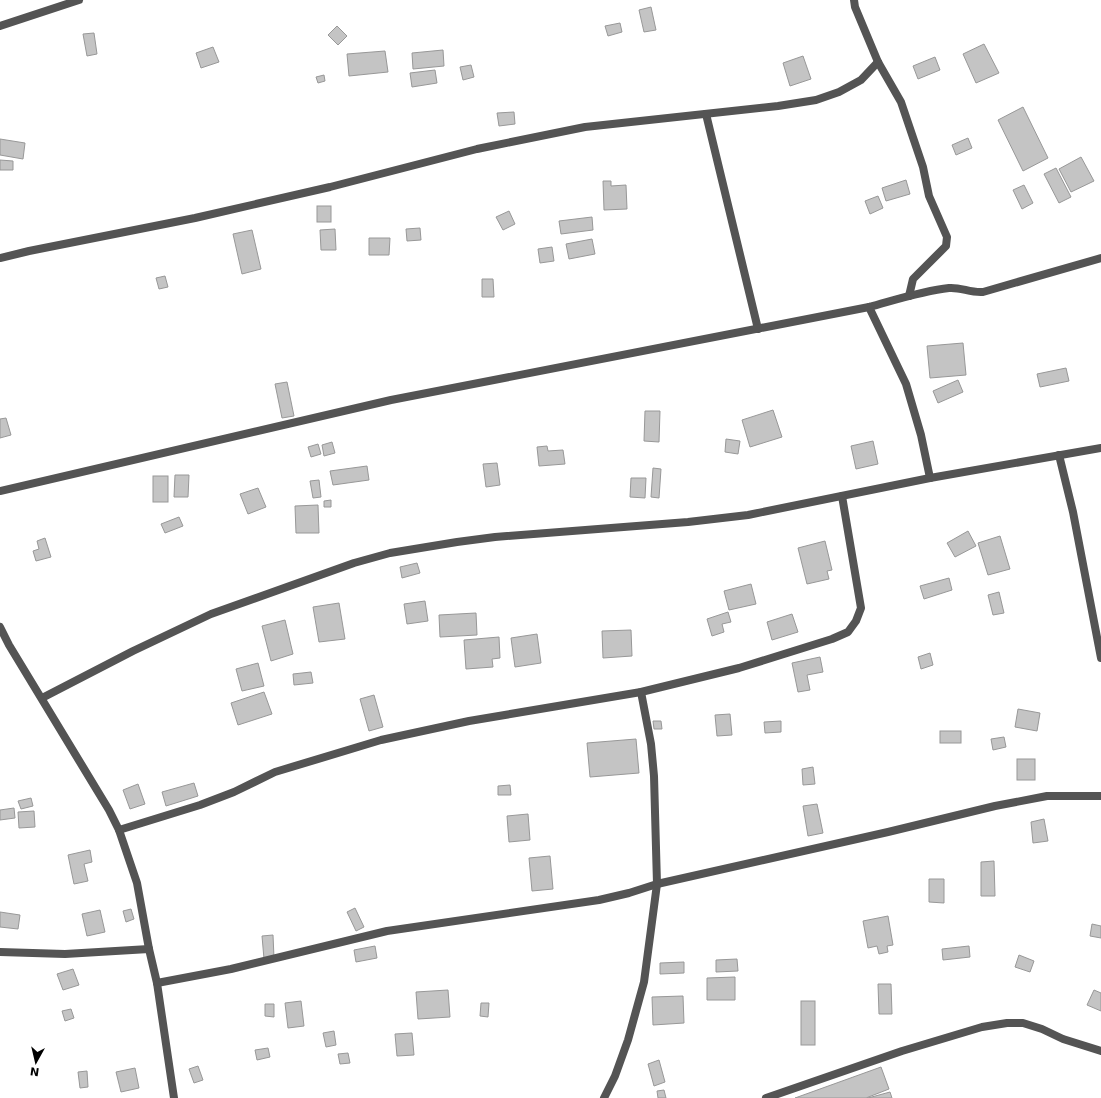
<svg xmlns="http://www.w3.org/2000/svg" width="1101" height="1098" font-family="'DejaVu Sans',sans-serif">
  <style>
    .building { fill: #c4c4c4; stroke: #989898 }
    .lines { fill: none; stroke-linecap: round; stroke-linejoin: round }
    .minor { stroke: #545454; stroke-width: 8 }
  </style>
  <rect width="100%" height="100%" fill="#fff"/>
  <!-- building -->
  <g class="building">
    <path d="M651,7L656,30L644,32L639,10Z"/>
    <path d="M620,23L622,32L608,36L605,26Z"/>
    <path d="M337,26L347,36L338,45L328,35Z"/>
    <path d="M94,33L97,54L87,56L83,34Z"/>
    <path d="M984,44L999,73L976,83L963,54Z"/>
    <path d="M213,47L219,62L201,68L196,53Z"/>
    <path d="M443,50L444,66L413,69L412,53Z"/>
    <path d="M385,51L388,72L349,76L347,54Z"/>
    <path d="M803,56L811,79L790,86L783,63Z"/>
    <path d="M935,57L940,70L918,79L913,66Z"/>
    <path d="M471,65L474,77L463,80L460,67Z"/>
    <path d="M435,70L437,83L412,87L410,73Z"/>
    <path d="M324,75L325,81L318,83L316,77Z"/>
    <path d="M1023,107L1048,158L1023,171L998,120Z"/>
    <path d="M514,112L515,124L499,126L497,113Z"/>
    <path d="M968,138L972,148L956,155L952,145Z"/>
    <path d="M0,139L25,143L23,159L0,155Z"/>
    <path d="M1081,157L1094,181L1071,192L1059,169Z"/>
    <path d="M0,160L13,161V170H0Z"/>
    <path d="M1056,168L1071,197L1059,203L1044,174Z"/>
    <path d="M906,180L910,194L886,201L882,188Z"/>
    <path d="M603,181H611V186L626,185L627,209L604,210Z"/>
    <path d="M1024,185L1033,203L1022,209L1013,190Z"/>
    <path d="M878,196L883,208L870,214L865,201Z"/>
    <rect x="317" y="206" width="14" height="16"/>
    <path d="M509,211L515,224L503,230L496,217Z"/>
    <path d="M592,217L593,230L561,234L559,221Z"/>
    <path d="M420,228L421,240L407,241L406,229Z"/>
    <path d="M335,229L336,250H321L320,230Z"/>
    <path d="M252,230L261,269L242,274L233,234Z"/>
    <path d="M369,238H390L389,255H369Z"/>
    <path d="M592,239L595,254L569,259L566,244Z"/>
    <path d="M552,247L554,261L540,263L538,249Z"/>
    <path d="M165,276L168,287L159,289L156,278Z"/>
    <path d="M482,279H493L494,297H482Z"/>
    <path d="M963,343L966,375L930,378L927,346Z"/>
    <path d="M1066,368L1069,381L1040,387L1037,374Z"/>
    <path d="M958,380L963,392L938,403L933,391Z"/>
    <path d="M287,382L294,416L282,418L275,384Z"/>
    <path d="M773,410L782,437L750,447L742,420Z"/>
    <path d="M645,411H660L659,442L644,441Z"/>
    <path d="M6,418L11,435L0,438V419Z"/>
    <path d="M726,439L740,441L738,454L725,452Z"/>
    <path d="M873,441L878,464L856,469L851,446Z"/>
    <path d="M332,442L335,453L324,456L322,445Z"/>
    <path d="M318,444L321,454L311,457L308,447Z"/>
    <path d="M547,446L548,451L563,450L565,464L539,466L537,447Z"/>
    <path d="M497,463L500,485L486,487L483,464Z"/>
    <path d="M367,466L369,480L333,485L330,471Z"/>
    <path d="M653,468L661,469L659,498L651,497Z"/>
    <path d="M175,475H189L188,497H174Z"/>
    <rect x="153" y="476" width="15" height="26"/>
    <path d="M631,478H646L645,498L630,497Z"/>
    <path d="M319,480L321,497L313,498L310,481Z"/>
    <path d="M258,488L266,507L248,514L240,494Z"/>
    <path d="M331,500V507H324V501Z"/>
    <path d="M318,505L319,533H296L295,506Z"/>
    <path d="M179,517L183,526L165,533L161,524Z"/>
    <path d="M968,531L976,546L955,557L947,543Z"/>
    <path d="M1000,536L1010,569L988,575L978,543Z"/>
    <path d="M45,538L51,557L36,561L33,551L39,549L37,541Z"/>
    <path d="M825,541L832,570L827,571L829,579L807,584L798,548Z"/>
    <path d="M417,563L420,573L402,578L400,567Z"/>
    <path d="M949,578L952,590L924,599L920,586Z"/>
    <path d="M751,584L756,604L729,610L724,591Z"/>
    <path d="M999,592L1004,613L993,615L988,595Z"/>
    <path d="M425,601L428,621L407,624L404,604Z"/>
    <path d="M339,603L345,639L319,642L313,607Z"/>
    <path d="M728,612L731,622L722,624L724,632L712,636L707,619Z"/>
    <path d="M476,613L477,635L440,637L439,615Z"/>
    <path d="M792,614L798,632L772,640L767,622Z"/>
    <path d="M285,620L293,654L271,661L262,626Z"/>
    <path d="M631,630L632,656L603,658L602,631Z"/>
    <path d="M537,634L541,663L515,667L511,638Z"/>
    <path d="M499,637L500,658L492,659L493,667L466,669L464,640Z"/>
    <path d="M930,653L933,665L921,669L918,657Z"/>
    <path d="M820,657L823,672L807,675L810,690L798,692L792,663Z"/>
    <path d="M258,663L264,686L242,691L236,669Z"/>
    <path d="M311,672L313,683L294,685L293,674Z"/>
    <path d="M264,692L272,714L238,725L231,703Z"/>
    <path d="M374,695L383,727L369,731L360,699Z"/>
    <path d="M1018,709L1040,713L1037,731L1015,727Z"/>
    <path d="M730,714L732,735L717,736L715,715Z"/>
    <path d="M653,721H661L662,729H654Z"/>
    <path d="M781,721V732L765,733L764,722Z"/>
    <rect x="940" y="731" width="21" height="12"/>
    <path d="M1004,737L1006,747L993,750L991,739Z"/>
    <path d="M636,739L639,773L590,777L587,743Z"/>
    <rect x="1017" y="759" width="18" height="21"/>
    <path d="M813,767L815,784L803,785L802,769Z"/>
    <path d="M194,783L198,796L166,806L162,792Z"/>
    <path d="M138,784L145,804L130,809L123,790Z"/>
    <path d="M510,785L511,795H498V786Z"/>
    <path d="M31,798L33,806L21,809L18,801Z"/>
    <path d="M817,804L823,833L808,836L803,806Z"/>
    <path d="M14,808L15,818L0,820V810Z"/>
    <path d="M34,811L35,827L19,828L18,812Z"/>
    <path d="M528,814L530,840L509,842L507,816Z"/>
    <path d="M1044,819L1048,841L1033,843L1031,822Z"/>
    <path d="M90,850L92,862L84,864L88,881L74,884L68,855Z"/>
    <path d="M550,856L553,889L532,891L529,858Z"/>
    <path d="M994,861L995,896H981V862Z"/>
    <path d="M929,879H944V903L929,902Z"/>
    <path d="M355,908L364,927L356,931L347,912Z"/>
    <path d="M131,909L134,919L126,922L123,911Z"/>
    <path d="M100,910L105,932L87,936L82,914Z"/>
    <path d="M0,912L20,915L18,929L0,927Z"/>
    <path d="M888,916L893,945L887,946L888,952L879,954L877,946L868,948L863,921Z"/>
    <path d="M1092,924L1101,926V938L1090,936Z"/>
    <path d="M273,935L274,958L264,959L262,936Z"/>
    <path d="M375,946L377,958L356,962L354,950Z"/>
    <path d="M969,946L970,957L943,960L942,949Z"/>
    <path d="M1019,955L1034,961L1030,972L1015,967Z"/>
    <path d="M737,959L738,971L716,972V960Z"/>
    <path d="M684,962V973L660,974V963Z"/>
    <path d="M73,969L79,985L63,990L57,974Z"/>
    <path d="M735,977V1000H707V978Z"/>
    <path d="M878,984H891L892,1014H879Z"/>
    <path d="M448,990L450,1017L418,1019L416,992Z"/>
    <path d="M1094,990L1101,993V1011L1087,1005Z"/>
    <path d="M683,996L684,1023L653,1025L652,997Z"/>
    <path d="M301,1001L304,1026L288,1028L285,1003Z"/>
    <rect x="801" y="1001" width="14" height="44"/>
    <path d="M481,1003H489L488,1017L480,1016Z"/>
    <path d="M265,1004H274V1017L265,1016Z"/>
    <path d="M71,1009L74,1018L65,1021L62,1011Z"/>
    <path d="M334,1031L336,1045L326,1047L323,1033Z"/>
    <path d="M412,1033L414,1055L397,1056L395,1034Z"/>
    <path d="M268,1048L270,1057L257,1060L255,1050Z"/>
    <path d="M348,1053L350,1063L340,1064L338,1054Z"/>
    <path d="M659,1060L665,1082L654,1086L648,1064Z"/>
    <path d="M198,1066L203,1080L194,1083L189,1069Z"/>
    <path d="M881,1067L889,1089L866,1098H795Z"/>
    <path d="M135,1068L139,1088L121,1092L116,1072Z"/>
    <path d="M87,1071L88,1087L80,1088L78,1072Z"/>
    <path d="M664,1090L666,1098H658L657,1091Z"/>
    <path d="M890,1092L892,1098H868Z"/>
  </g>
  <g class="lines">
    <!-- minor -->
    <g class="minor">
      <path d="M854,0L855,7L878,62L901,102L923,167L929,196L947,237L946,246L913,279L909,296"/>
      <path d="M0,26L79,0"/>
      <path d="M706,114L758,329"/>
      <path d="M0,258L29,251L195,218L330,187L477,149L585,127L778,106L816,100L839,92L861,80L878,62"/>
      <path d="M869,307L906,384L921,435L930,478"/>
      <path d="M1059,455L1073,512L1101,658"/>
      <path d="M0,491L391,400L869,307C895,300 922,291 949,288C961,287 970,293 983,292L1101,258"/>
      <path d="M0,627L9,645L109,810L119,830L137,883L149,949L157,983L174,1098"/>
      <path d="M42,698L133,651L211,614L354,563L390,553L457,542L495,537L688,522L748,515L930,478L1101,448"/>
      <path d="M119,830L200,805L234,792L275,772L381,740L469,721L641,692L739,668L832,639L848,632L856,621L861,608L842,496"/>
      <path d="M0,952L65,954L149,949"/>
      <path d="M157,983L231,969L387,931L599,900L629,893L657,884L888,832L995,806L1047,796H1101"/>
      <path d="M604,1098L615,1076L628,1040L644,982L657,884L654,776L651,744L641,692"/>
      <path d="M766,1098L902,1051L982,1027L1007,1023H1023L1042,1029L1063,1039L1101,1051"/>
    </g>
  </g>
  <!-- north arrow -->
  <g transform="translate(36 1062) rotate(188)" stroke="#ffffff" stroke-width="3" paint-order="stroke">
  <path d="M0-3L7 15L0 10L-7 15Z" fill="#000000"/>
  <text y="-6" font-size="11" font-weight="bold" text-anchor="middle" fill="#000000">N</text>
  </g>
</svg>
